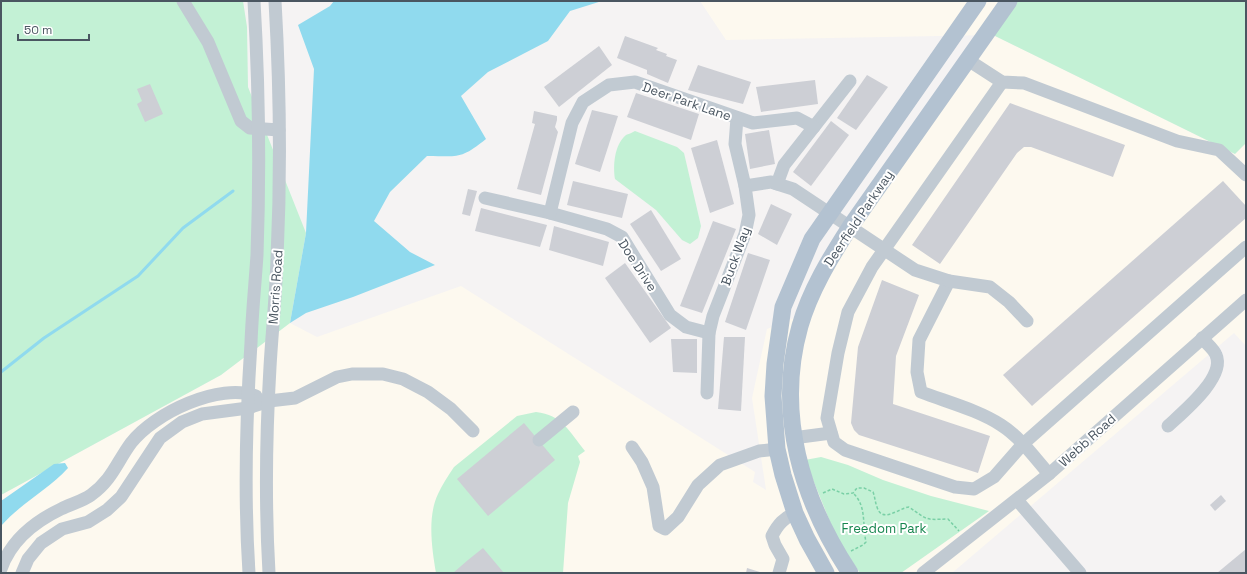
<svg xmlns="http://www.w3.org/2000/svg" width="1247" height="574" font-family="'Space Grotesk',sans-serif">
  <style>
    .commercial { fill: #fdf9ef }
    .green { fill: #c3f1d5 }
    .water { fill: #90daee }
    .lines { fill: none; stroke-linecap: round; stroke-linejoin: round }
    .stream { stroke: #90daee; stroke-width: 3 }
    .building { fill: #cdcfd5 }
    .path { stroke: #7ad0a6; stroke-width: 1.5; stroke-dasharray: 3 2; stroke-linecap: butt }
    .minor { stroke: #c1cad2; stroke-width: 13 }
    .major { stroke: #b3c2d1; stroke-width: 17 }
    .labels { text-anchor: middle; stroke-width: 4; stroke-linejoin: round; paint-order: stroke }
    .street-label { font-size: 13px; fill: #4a5661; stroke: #fff }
    .park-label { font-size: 13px; fill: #17864f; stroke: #fff }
  </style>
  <rect width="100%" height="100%" fill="#f5f3f3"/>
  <!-- commercial -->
  <path class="commercial" d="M700,1H1014L993,35L1235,154L1246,143V346L1234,333L952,573H1V495L221,375L290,323L317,337L461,286L755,472L753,482L766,490L752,398L767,329L809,312L839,252L993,35L726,40Z"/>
  <!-- green -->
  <g class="green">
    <path d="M1,1H243L247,27L248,87L306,233L290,323L221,375L1,495Z"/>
    <path d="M1014,1H1246V143L1235,154L993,35Z"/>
    <path d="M635,131L677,147L684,153L701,226L698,238L690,244L682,240L656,210L615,179C613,166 614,145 626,135C628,134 632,133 635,131Z"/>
    <path d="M536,412C562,415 569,431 585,451L578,456L580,462L568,503L563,573H436C432,549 427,517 438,494C442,485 448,476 454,467L517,416Z"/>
    <path d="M821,457L848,465L883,480L931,496L989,511L901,573H860L837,539L805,460Z"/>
  </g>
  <!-- water -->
  <g class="water">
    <path d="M334,1H602L570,11L548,41L488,72L461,96L486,139C460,160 458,156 427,156L390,192L374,221L410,252L435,265L353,297L306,313L290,323L306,233L314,69L298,25L330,6Z"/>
    <path d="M65,463L68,468C48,490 21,503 1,526V501L54,464Z"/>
  </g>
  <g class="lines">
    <!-- stream -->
    <path class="stream" d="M1,372L44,338L138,276L183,228L233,191"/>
  </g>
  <!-- building -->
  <g class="building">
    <path d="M625,36L658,48L656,50L667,54L666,56L677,60L668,83L647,74V70L617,58Z"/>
    <path d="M599,46L612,65L559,107L544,87Z"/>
    <path d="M698,65L751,82L743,104L688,90Z"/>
    <path d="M867,75L888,87L856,130L837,118Z"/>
    <path d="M815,80L818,104L761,112L756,87Z"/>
    <path d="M150,84L163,114L145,122L137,104L142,101L137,89Z"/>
    <path d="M636,93L699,114L691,140L627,117Z"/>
    <path d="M1010,103L1125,145L1113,177L1031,147H1024L1017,153L940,264L912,245Z"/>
    <path d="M592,110L618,116L600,172L575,164Z"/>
    <path d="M534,111L557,116V120L555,127L558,132L541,195L517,189L535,124L532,123Z"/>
    <path d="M831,121L849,135L811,186L793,172Z"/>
    <path d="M769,130L775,164L750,169L745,134Z"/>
    <path d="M717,140L734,204L710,213L691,148Z"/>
    <path d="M573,181L628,194L622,218L567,205Z"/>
    <path d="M1223,181L1246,206V218L1032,406L1003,375Z"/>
    <path d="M468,189L477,191L470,216L462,214Z"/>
    <path d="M771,204L792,214L777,245L758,234Z"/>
    <path d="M481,208L547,225L540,247L475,231Z"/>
    <path d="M651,210L681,259L661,271L630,224Z"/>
    <path d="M713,221L736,229L702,313L680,306Z"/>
    <path d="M554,226L609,242L603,266L549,250Z"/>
    <path d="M748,253L770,260L746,330L725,322Z"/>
    <path d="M625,263L671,328L650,343L605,278Z"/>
    <path d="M882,280L919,295L896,356L893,404L990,436L978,473L859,435L854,430L851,423L858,347Z"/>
    <path d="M724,337H745L741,411L718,409Z"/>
    <path d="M671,339H697V373L673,372Z"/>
    <path d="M524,423L555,460L488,516L457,479Z"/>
    <path d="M1221,495L1226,501L1215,511L1210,505Z"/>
    <path d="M483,548L504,573H453L468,560Z"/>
    <path d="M1246,549V573H1217Z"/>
    <path d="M747,568L763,573H746Z"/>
  </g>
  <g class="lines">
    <!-- path -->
    <g class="path">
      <path d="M823,493L832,489L844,494L853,493L857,488H864L873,492C875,497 875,502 877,507C882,524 899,508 909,507C928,520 924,520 948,519L959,531"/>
      <path d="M851,551L863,545L866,542C862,524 867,506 853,493"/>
    </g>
    <!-- minor -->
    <g class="minor">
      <path d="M183,1L208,42L241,121L250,128L279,130"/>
      <path d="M968,60L1002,82L1024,83L1177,141L1219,150L1246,175"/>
      <path d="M1002,82L872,267L848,312L838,353L827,418L834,442L845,450L955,487L974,489L994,477L1023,444L1246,247"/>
      <path d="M777,184L784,165L850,81"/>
      <path d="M745,186L771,182L793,189L915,270L949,281L919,340L917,372L921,392C947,402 978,410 1001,425C1020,437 1034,457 1049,474"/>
      <path d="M485,198L550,213L607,229L622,237L670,315L686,327L709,333"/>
      <path d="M550,213L572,123L583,102L609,85L635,82L753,123L797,118L814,127"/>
      <path d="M949,281L990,287L1009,302L1027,321"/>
      <path d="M707,393L709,333L713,316L745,234L749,215L745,186L735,144L737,118"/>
      <path d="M1168,426C1183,412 1226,377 1216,355C1214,349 1206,343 1202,338"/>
      <path d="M793,438L831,433"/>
      <path d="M539,440L573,412"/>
      <path d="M632,447L642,462L653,487L659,526L665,529L678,517L698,485L720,465L759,451L777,449"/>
      <path d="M1017,500L1080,573"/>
      <path d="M1,569C11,540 34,522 61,509C71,504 83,501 91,495C112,480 117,462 131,443C154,413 220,382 256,396"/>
      <path d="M22,573L28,559L41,543L62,529L88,522L107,510L121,497L160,438L182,422L202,414L248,408L269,401L295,398L337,377L352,374H383L403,379L428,392L451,409L473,431"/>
      <path d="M249,573C244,497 246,419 251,343C252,314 255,285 257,255C260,171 259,86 254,1"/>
      <path d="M269,573C265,505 266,435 270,367C272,331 276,295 277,258C281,173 280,87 275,1"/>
      <path d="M779,573L783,559L775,545L772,536C778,524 784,518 795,513"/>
      <path d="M923,573L1049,474L1246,300"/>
    </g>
    <!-- major -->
    <g class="major">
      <path d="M826,573L807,539L795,513L783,475L777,449L773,396L775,364L783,307L812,239L978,1"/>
      <path d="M850,573C802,500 775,414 800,326C810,291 830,258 850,227L1009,1"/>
    </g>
  </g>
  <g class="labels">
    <!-- street labels -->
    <g class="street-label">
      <text transform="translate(687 101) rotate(19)" y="5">Deer Park Lane</text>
      <text transform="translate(858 218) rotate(-56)" y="5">Deerfield Parkway</text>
      <text transform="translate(735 256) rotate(-70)" y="5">Buck Way</text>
      <text transform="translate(638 265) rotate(57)" y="5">Doe Drive</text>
      <text transform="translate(275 287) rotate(-86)" y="5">Morris Road</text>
      <text transform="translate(1087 440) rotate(-42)" y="5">Webb Road</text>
    </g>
    <!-- park labels -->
    <g class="park-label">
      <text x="884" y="533">Freedom Park</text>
    </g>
  </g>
  <!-- border -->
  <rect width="1247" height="574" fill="none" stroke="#4a5661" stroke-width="4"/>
  <!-- scale -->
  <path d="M18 34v6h71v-6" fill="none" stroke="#4a5661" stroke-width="2"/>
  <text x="24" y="34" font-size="12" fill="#4a5661" stroke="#ffffff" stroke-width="3" paint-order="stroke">50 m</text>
</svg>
